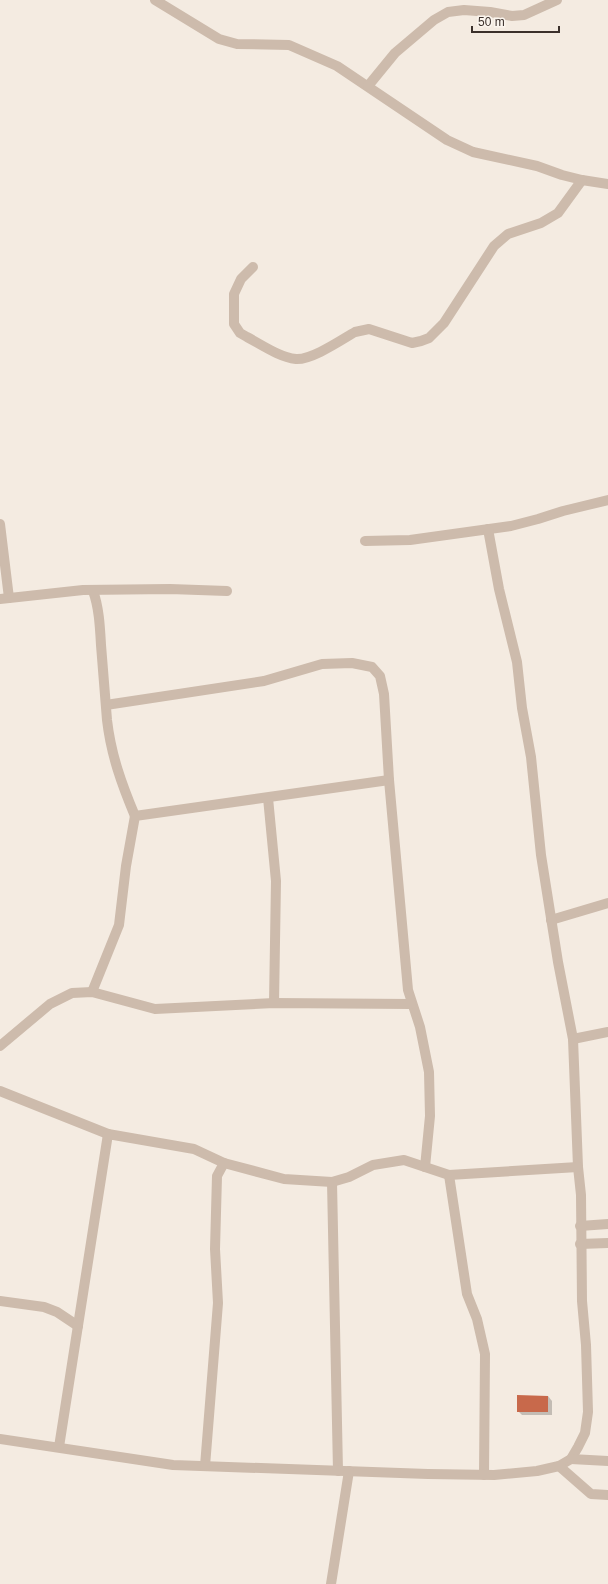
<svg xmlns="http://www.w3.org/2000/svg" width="608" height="1584" font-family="Helvetica,sans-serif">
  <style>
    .shadow { fill: #0003 }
    .building { fill: #c8694b }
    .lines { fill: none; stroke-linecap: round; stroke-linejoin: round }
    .minor { stroke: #cdbbac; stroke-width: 10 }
  </style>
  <rect width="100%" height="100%" fill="#f4ebe1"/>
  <!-- shadow -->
  <path class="shadow" d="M548,1396L552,1401V1415H522L518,1411Z"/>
  <!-- building -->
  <path class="building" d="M517,1395L548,1396V1412H517Z"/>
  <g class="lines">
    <!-- minor -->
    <g class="minor">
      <path d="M155,0L219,39L237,44L289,45L337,66L447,140L473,152L537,166L562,175L582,180L608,184"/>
      <path d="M368,86L395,53L434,20L448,12L464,10L490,12L512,16L524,15L557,0"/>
      <path d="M253,267L241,279L234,294V324L240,333L247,337C262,345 279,357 296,359C312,360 341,340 355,332L369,329L412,343L421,341L429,338L444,323L494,246L508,234L541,223L558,213L582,180"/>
      <path d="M0,524L9,598"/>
      <path d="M365,541L410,540L511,526L538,519L563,511L608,500"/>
      <path d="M93,591C99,607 100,627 101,645C103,670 105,695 107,720C111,755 122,785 135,816"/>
      <path d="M0,599L83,590L170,589L227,591"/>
      <path d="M106,705L264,681L322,664L352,663L372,667L380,676L384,694L389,780L408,990L420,1027L429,1072L430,1116L425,1167"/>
      <path d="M268,798L276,881L274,1003"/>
      <path d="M551,920L608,903"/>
      <path d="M92,992L119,925L126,866L135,816L389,780"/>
      <path d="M573,1039L608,1032"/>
      <path d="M0,1046L50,1004L72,993L92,992L155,1009L274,1003L411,1004"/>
      <path d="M0,1091L108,1134"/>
      <path d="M449,1175L467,1294L477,1319L485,1354L484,1475"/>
      <path d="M332,1182L338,1471"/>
      <path d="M580,1226L608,1224"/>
      <path d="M580,1244L608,1243"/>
      <path d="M0,1301L44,1307L57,1312L78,1326"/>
      <path d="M0,1439L173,1465L428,1474L494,1475L537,1471L559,1466L571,1459L578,1447L585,1433L588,1412L586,1345L582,1301L581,1195L578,1167L573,1039L558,962L541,855L531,757L522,708L517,662L499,589L488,529"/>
      <path d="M59,1447L108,1134L194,1149L224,1163L284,1179L332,1182L349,1177L373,1165L404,1160L449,1175L578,1167"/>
      <path d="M571,1459L608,1461"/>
      <path d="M205,1466L218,1303L215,1249L217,1176L224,1163"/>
      <path d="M559,1466L591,1494L608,1495"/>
      <path d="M331,1584L349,1471"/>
    </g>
  </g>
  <!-- scale -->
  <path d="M472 26v6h87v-6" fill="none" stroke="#3b302b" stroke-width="2"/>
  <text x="478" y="26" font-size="12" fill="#3b302b" stroke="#fbf5ee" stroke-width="3" paint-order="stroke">50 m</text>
</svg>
